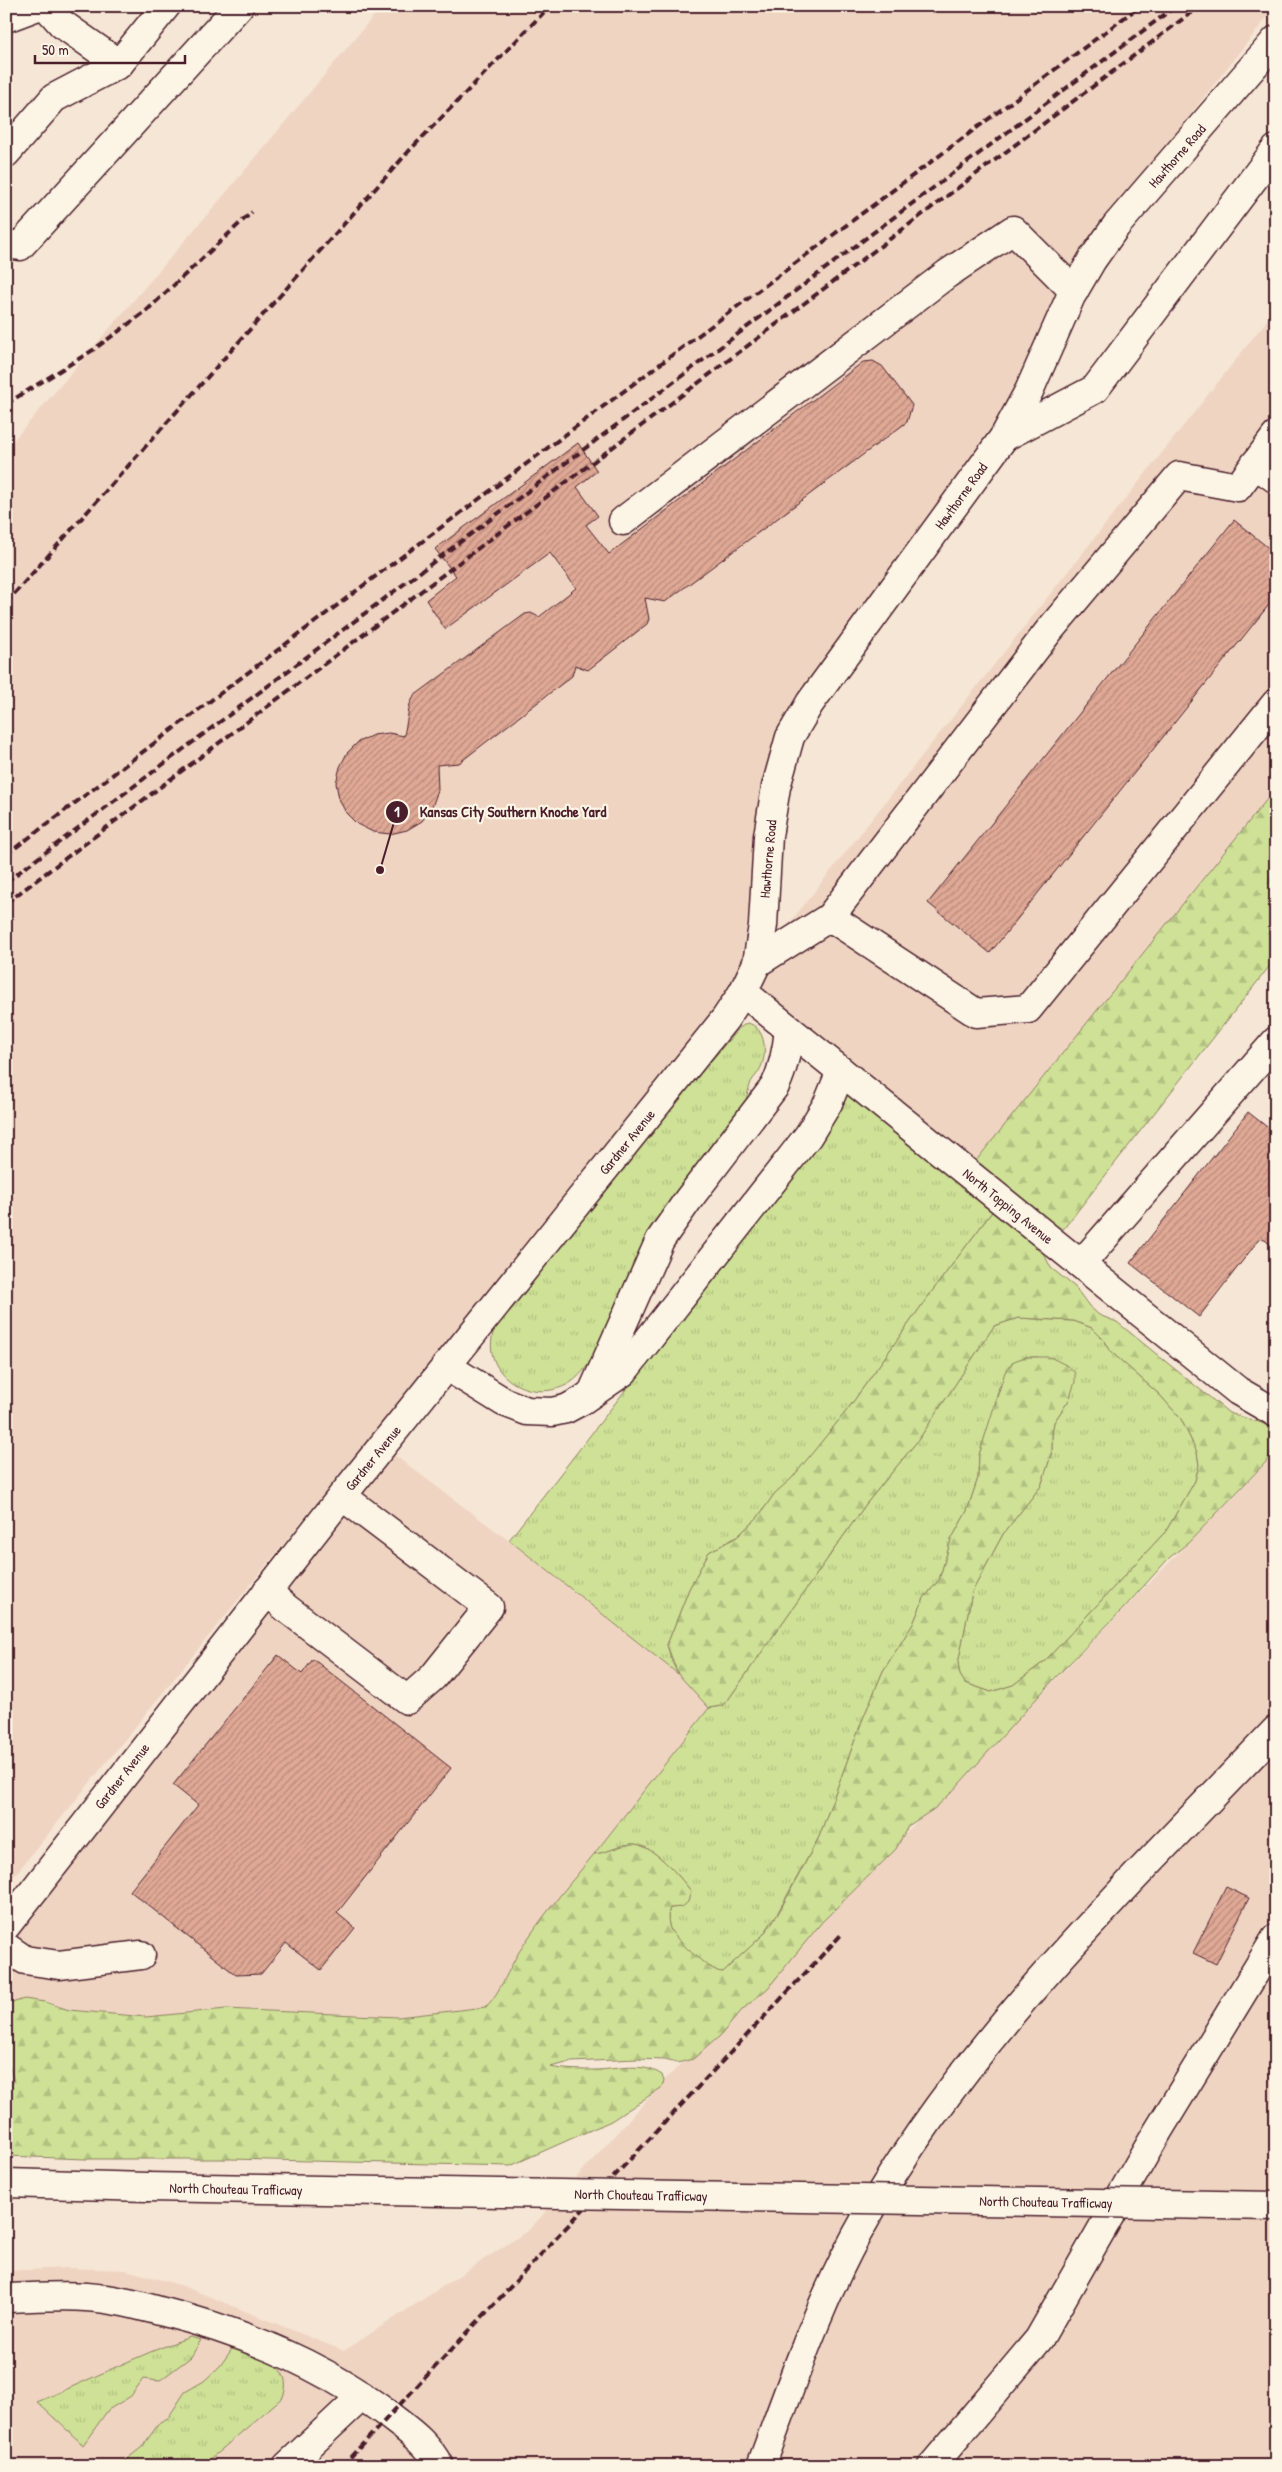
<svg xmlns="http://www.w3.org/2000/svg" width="1282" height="2472" font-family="'Patrick Hand',sans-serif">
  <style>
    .built { fill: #efd4c2 }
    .grass { fill: url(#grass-tufts); stroke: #8c8060 }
    .forest { fill: url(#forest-firs); stroke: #8c8060 }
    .building { fill: url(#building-hatch); stroke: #4a1f2b }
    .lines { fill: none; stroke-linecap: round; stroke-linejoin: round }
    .minor-casing { stroke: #4a1f2b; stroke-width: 31 }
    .major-casing { stroke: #4a1f2b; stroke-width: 31 }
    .minor { stroke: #fcf5e5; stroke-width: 28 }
    .major { stroke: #fcf5e5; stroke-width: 28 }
    .rail { stroke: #4a1f2b; stroke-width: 4; stroke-dasharray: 8 4; stroke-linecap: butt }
    .major-bridge-casing { stroke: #4a1f2b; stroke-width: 31; stroke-linecap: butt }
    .major-bridge { stroke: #fcf5e5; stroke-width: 28 }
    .labels { text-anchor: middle; stroke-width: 4.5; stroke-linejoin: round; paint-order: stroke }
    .street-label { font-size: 14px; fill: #4a1f2b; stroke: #fcf5e5 }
    .leader { fill: none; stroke: #4a1f2b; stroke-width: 2 }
    .callout-dot { fill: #4a1f2b; stroke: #fcf5e5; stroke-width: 2 }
    .mark-label { font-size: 15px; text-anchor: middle; font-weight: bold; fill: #fff }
    .callout-label { font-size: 15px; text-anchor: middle; font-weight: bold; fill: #4a1f2b; stroke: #fcf5e5; stroke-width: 4.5; stroke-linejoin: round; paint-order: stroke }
  </style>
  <defs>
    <pattern id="grass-tufts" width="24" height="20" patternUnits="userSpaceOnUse" patternTransform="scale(1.25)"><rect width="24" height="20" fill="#cee196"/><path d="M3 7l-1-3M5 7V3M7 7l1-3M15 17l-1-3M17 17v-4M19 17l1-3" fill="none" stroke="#b2c181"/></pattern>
    <pattern id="forest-firs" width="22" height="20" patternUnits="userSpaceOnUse" patternTransform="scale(1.25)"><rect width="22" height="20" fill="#cee196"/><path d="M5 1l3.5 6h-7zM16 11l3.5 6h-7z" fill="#b2c181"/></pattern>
    <pattern id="building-hatch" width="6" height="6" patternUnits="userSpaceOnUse" patternTransform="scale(1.25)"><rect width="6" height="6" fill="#e0a996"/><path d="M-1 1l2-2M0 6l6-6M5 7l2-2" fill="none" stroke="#b8897b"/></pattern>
  </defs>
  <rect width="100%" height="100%" fill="#f6e6d5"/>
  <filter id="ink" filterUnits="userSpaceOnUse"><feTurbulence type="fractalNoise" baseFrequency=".02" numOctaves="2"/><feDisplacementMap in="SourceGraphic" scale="10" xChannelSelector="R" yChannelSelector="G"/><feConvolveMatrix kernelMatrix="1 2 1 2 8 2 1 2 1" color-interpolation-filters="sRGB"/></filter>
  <g filter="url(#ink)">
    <!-- built -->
    <g class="built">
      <path d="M382,6H1276L1097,233L1047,313L994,434L770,766L739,975L716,1011L6,1886V449L225,194Z"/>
      <path d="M1276,309V788L975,1162L755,987L769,949Z"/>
      <path d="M1276,1453V2466H6V2271L66,2268L126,2270L183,2286L344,2351L529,2230L664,2081Z"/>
      <path d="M393,1454L508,1540L678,1674L709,1708L544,1917L519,1952L495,1997L486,2007L398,2017L226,2009L146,2017L69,2010L45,2002L6,2005V1940Z"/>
    </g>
    <!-- grass -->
    <g class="grass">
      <path d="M747,1023C766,1026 768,1055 760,1069C758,1074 753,1078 751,1082C748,1090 746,1101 744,1109L599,1348C591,1361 583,1374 570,1383C530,1407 475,1372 496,1325L634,1152L738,1029Z"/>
      <path d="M847,1088L995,1208L927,1298L848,1409L792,1479L775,1493L758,1517L737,1537L709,1552L689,1589L667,1645L672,1662L678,1674L509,1540L821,1138Z"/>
      <path d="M1018,1318L1074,1321L1092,1328L1103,1339L1109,1350L1160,1395L1181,1419L1197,1452L1199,1465L1195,1481L1166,1531L1045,1661L1013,1685L991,1692L965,1683L960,1675L958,1664L972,1592L1003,1534L1041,1486L1052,1452V1434L1054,1422L1069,1400L1038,1357H1025L999,1387L992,1417L979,1455L978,1478L967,1511L951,1540L939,1580L924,1598L913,1624L883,1671L862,1721L819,1837L777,1914L763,1935L723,1972C711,1974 678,1942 671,1931C668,1925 667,1914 670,1908L682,1907L691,1891C680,1877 651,1842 631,1844C618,1846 607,1853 594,1854L709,1708L721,1706L728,1700L866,1504L919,1439L994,1326Z"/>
      <path d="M190,2337L201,2340L191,2357L159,2381L143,2379L131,2396L108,2410L83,2445L37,2402C88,2381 137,2355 190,2337Z"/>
      <path d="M237,2347C260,2357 295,2365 283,2397L202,2466H118L142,2447L160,2422L168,2418L185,2392L204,2381L220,2366L232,2349Z"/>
    </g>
    <!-- forest -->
    <g class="forest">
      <path d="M1276,788V958L1061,1232L975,1162Z"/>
      <path d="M995,1208L1042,1250L1051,1268L1075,1287L1089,1306L1099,1315L1117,1322L1229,1413L1262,1423L1276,1432V1443L1266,1462L1188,1543L1169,1558L1123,1609L1056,1677L950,1794L934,1809L908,1826L896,1849L822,1922L768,1988L742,2010L720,2036L693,2059L677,2063L665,2060L637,2059L571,2062L550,2067C564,2070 583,2070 597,2070C619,2069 643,2062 662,2075L664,2081L661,2088L611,2121L510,2166L230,2159H85L6,2156V2089L14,2082L9,2065L6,2063V2005L24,1999L45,2002L69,2010L146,2017L226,2009L398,2017L486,2007C501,1991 508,1970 519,1952C541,1917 568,1886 594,1854C607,1853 618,1846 631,1844C651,1842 680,1877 691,1891L688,1902L682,1907L670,1908C667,1914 668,1925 671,1931C679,1942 711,1973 723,1972L763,1935L778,1914L819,1837L862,1721L883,1671L913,1624L924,1598L939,1580L951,1540L967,1511L978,1478L979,1455L1005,1372L1014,1361L1025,1357H1050L1066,1365L1075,1373V1382L1069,1400L1054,1422L1052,1434V1452L1041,1486L1003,1534L972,1592L958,1664L960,1675L965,1683L991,1692L1013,1685L1045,1661L1166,1531L1195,1481L1199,1465L1197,1452L1181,1419L1160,1395L1109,1350L1103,1339L1092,1328L1074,1321L1018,1318L994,1326L919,1439L866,1504L728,1700L721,1706L709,1708L678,1674L667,1645L689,1589L709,1552L737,1537L758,1517L775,1493L792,1478L848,1409L927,1298Z"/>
    </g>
    <!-- building -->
    <g class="building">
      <path d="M873,361L882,366L912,405L907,422L665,602L645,598L649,619L647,624L588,670L575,665L572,676L459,763L437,765L438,790L432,807L422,821L407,830L390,834L373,832L357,824L346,813L339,799L336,783L340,767L347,753L358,742L373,735L389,733L404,736L410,704L414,696L525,614L531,613L539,617L576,588L550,553L445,629L426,600L456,576L435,549L578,443L597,471L577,487L598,516L586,525L609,554L863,362Z"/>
      <path d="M1234,520L1276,554V596L990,953L928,903Z"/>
      <path d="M1248,1112L1276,1134V1249L1261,1237L1199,1317L1130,1263Z"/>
      <path d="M278,1655L302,1674L313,1659L451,1768L337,1913L355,1928L321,1970L286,1943L261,1974L236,1975L130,1891L198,1805L173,1785Z"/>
      <path d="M1226,1887L1249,1898L1216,1964L1193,1953Z"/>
    </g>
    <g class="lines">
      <!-- minor casing -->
      <g class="minor-casing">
        <g id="minor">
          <path d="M46,6L62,24L119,64"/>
          <path d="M6,18L38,6"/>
          <path d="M6,153L54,98L119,64L166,6"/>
          <path d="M6,244L20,246L239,6"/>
          <path d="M1004,437L1095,389L1276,149"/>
          <path d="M1255,464L1276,479"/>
          <path d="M623,521L947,274L1013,230L1074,291"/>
          <path d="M830,917L976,1013L1028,1009L1276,703"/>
          <path d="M757,963L830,917L1048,632L1179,476L1238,487L1276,436"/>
          <path d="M743,992L1238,1391L1276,1413"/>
          <path d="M1081,1264L1276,1041"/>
          <path d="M446,1366L504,1402L527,1411L552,1412L566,1409L581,1401L623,1372L808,1136L828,1103L841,1071"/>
          <path d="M593,1391L660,1240L688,1200L775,1086C784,1067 787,1050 789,1029"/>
          <path d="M267,1591L286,1608L407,1700L433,1677L489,1607L342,1496"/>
          <path d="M6,1926L342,1496L725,1019L743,992L757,963L763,925L768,836L776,787L790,737L810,703L1004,437L1029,391L1071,296L1092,260L1116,226L1276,40"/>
          <path d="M6,1947L25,1960L59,1965L141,1955"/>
          <path d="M6,2298C39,2297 72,2294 105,2299C124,2301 144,2307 164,2312C246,2333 327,2366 395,2420C412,2433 429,2446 439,2466"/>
          <path d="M287,2466L362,2396"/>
          <path d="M761,2466C792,2383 821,2296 866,2218C972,2033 1130,1884 1276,1730"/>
          <path d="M932,2466L1039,2339L1158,2131L1276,1938"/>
        </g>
      </g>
      <!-- major casing -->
      <g class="major-casing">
        <path id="major" d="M6,2183L147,2187"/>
      </g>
      <!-- minor -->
      <use href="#minor" class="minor"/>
      <!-- major -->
      <use href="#major" class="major"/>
      <!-- rail -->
      <g class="rail">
        <path d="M6,404L93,350L145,312L252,212"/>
        <path d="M6,603L409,151L550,6"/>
        <path d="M6,855L380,573L1140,6"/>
        <path d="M6,882L1176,6"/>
        <path d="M6,903L1200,6"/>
        <path d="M342,2466L841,1935"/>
      </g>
      <!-- major-bridge casing -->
      <g class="major-bridge-casing">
        <path id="major-bridge" d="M147,2187L1276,2206"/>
      </g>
      <!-- major-bridge -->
      <use href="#major-bridge" class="major-bridge"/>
    </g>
  </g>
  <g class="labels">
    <!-- street labels -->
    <g class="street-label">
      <text transform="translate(1177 156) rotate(-49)" y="5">Hawthorne Road</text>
      <text transform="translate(961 496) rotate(-54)" y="5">Hawthorne Road</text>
      <text transform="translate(768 859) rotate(-85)" y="5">Hawthorne Road</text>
      <text transform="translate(627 1142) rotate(-51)" y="5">Gardner Avenue</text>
      <text transform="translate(1008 1206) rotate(39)" y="5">North Topping Avenue</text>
      <text transform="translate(373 1458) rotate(-51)" y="5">Gardner Avenue</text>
      <text transform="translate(122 1776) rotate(-52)" y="5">Gardner Avenue</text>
      <text transform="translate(236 2189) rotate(1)" y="5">North Chouteau Trafficway</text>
      <text transform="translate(641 2195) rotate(1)" y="5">North Chouteau Trafficway</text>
      <text transform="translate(1046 2202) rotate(1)" y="5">North Chouteau Trafficway</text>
    </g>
  </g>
  <!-- callouts -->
  <path class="leader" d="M380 870L397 812"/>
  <g class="callout-dot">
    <circle cx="380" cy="870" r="5"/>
    <circle cx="397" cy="812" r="12"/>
  </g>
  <g class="mark-label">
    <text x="397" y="817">1</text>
  </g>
  <g class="callout-label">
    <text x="513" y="817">Kansas City Southern Knoche Yard</text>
  </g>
  <!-- margin -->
  <rect width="1282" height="2472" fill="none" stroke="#fcf5e5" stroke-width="25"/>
  <rect x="12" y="12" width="1257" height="2447" fill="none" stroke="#4a1f2b" stroke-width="2" filter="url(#ink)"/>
  <!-- scale -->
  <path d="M35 55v8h150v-8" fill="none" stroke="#4a1f2b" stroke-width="2.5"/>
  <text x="42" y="55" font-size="15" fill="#4a1f2b" stroke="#fcf5e5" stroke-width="4" paint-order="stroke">50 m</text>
</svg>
